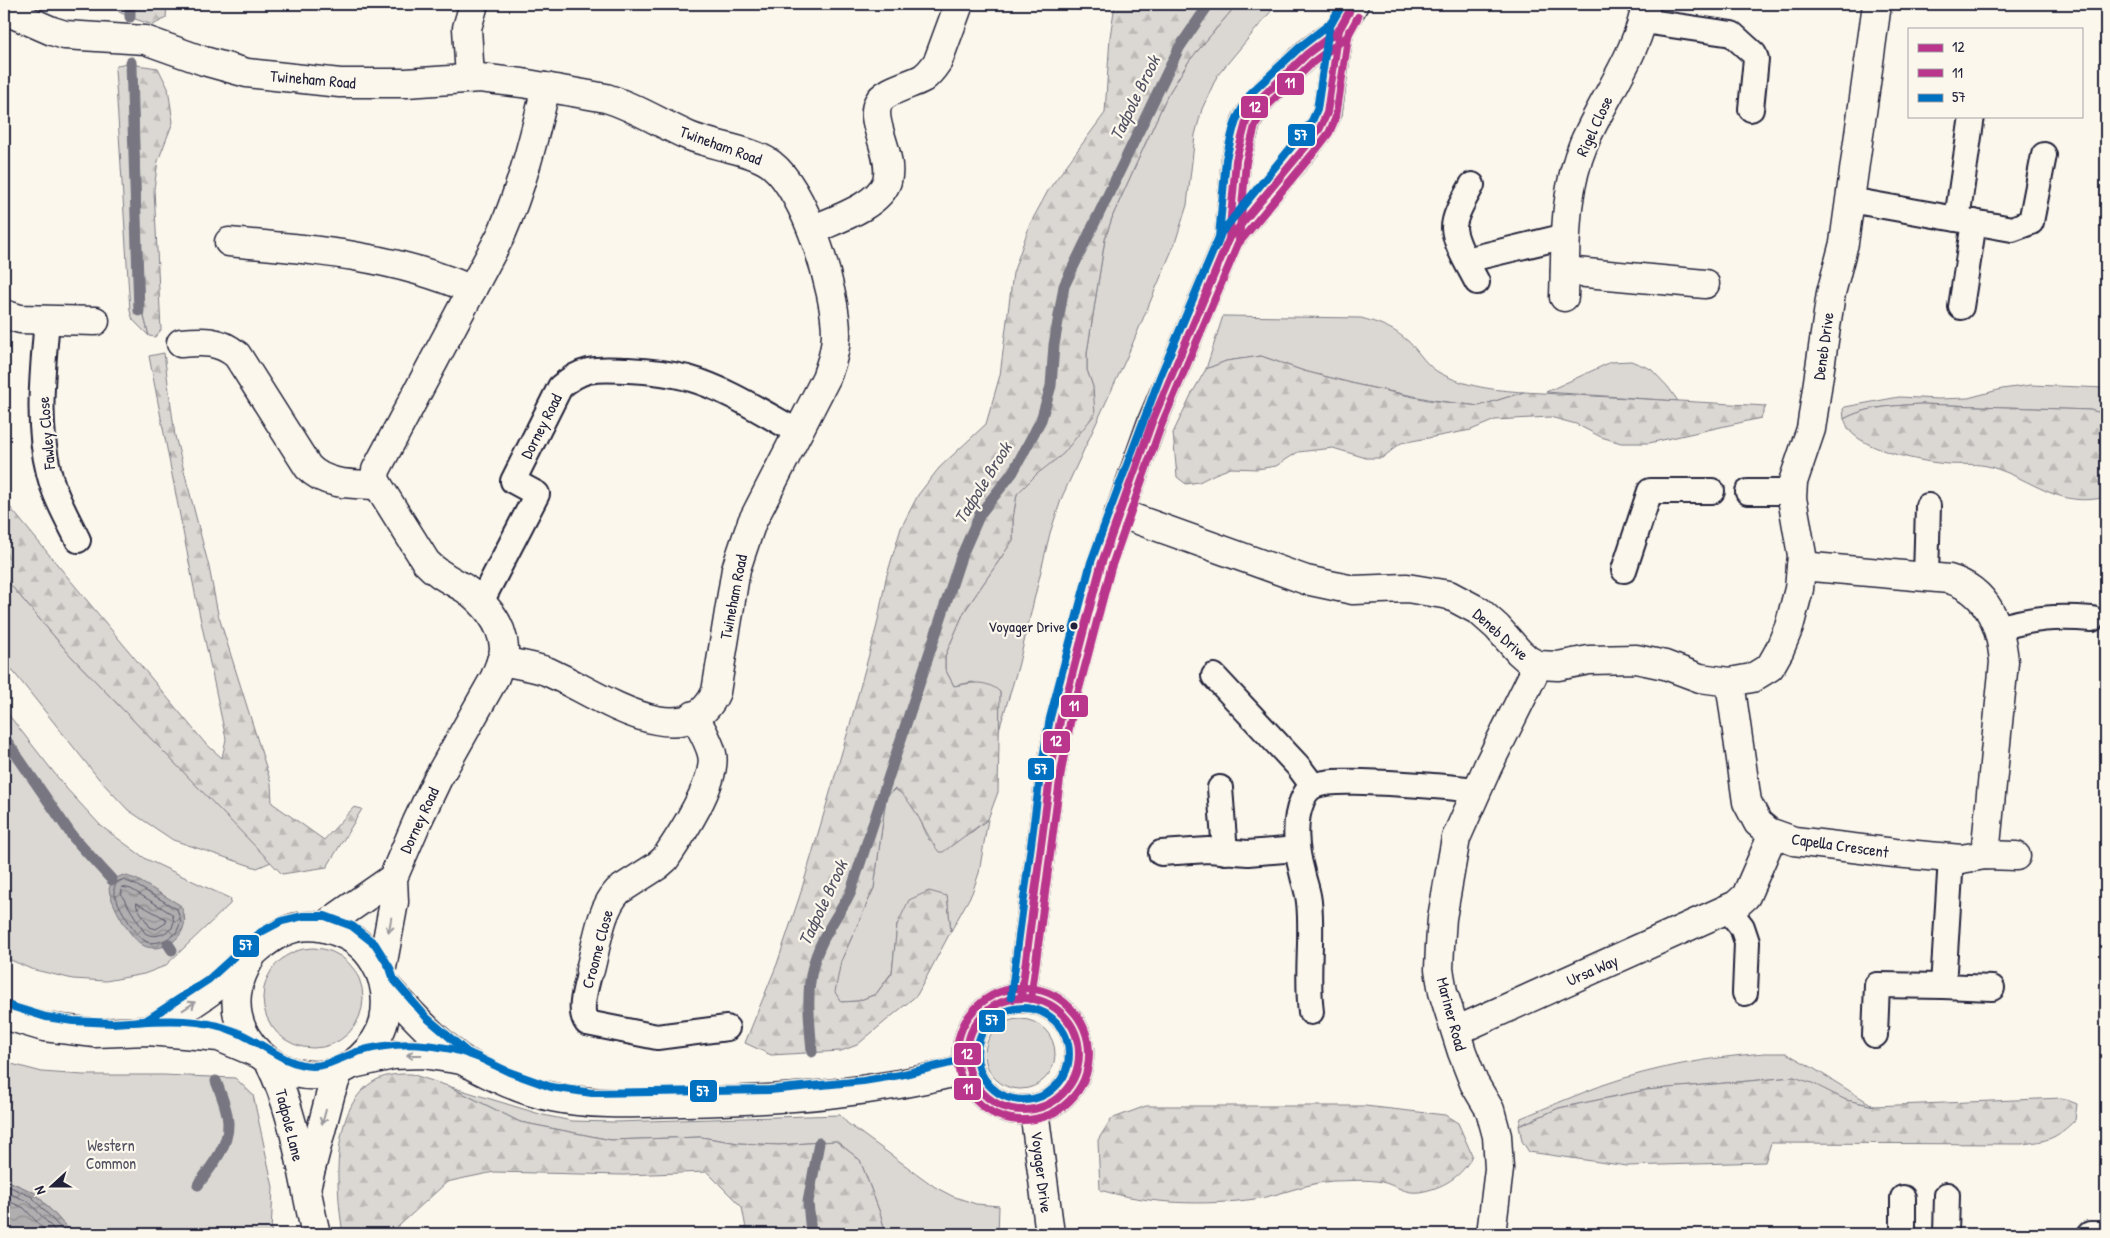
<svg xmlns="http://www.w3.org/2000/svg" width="2110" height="1238" font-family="'Patrick Hand',sans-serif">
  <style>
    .green { fill: #dbd8d3; stroke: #7e7d87 }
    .forest { fill: url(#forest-firs); stroke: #7e7d87 }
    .water { fill: url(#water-waves); stroke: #787681 }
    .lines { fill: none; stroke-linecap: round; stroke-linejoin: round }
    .shore { stroke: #5b5a6a; stroke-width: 1 }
    .stream { stroke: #787681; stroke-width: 11 }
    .lane-casing { stroke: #22223b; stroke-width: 28 }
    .street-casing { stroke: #22223b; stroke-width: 31 }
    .secondary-casing { stroke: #22223b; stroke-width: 31 }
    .lane { stroke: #fbf7ec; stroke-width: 24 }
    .street { stroke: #fbf7ec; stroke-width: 28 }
    .secondary { stroke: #fbf7ec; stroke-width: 28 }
    .bus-1-casing { stroke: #fbf7ec; stroke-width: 11 }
    .bus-2-casing { stroke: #fbf7ec; stroke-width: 11 }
    .bus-3-casing { stroke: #fbf7ec; stroke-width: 11 }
    .bus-1 { stroke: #b9368c; stroke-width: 8 }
    .bus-2 { stroke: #b9368c; stroke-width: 8 }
    .bus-3 { stroke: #0070c0; stroke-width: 8 }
    .oneway { stroke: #99979c }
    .bus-dot { fill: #22223b; stroke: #fbf7ec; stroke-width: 2 }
    .labels { text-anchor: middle; stroke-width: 4.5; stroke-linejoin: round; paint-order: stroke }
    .bus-label { font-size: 15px; fill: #22223b; stroke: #fbf7ec; text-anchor: end }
    .street-label { font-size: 16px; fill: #22223b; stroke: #fbf7ec }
    .park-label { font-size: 16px; fill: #505061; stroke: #fbf7ec }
    .water-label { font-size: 18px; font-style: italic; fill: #545364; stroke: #fbf7ec }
    .line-badge { stroke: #fbf7ec; stroke-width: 2 }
    .badge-label { font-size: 14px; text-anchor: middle; font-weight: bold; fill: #fff }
  </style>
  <defs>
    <pattern id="forest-firs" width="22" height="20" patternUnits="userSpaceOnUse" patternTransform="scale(1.25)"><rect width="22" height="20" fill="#dbd8d3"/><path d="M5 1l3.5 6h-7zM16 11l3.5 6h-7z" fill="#bcb9b6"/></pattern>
    <pattern id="water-waves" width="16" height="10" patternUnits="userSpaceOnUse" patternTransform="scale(1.25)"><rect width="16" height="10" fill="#b1aeb0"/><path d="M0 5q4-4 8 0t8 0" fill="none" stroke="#908d90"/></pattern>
  </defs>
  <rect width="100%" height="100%" fill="#fbf7ec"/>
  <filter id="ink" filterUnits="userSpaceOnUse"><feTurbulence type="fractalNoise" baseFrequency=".02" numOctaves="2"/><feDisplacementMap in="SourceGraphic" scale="10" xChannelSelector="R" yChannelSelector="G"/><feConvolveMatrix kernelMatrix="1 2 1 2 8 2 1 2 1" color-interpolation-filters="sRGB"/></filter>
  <g filter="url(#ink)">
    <!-- green -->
    <g class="green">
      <path d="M116,4H132V18L119,12Z"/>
      <path d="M1237,4H1277L1217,76L1202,109L1195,135L1187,205L1175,243L1126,359L1062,497L1050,533L1018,667L998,733L1000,692L972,682L954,686L945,669V656L964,612L1013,540V518L1017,494L1037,474L1093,387L1087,370V353L1105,239L1113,215L1167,96L1189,61Z"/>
      <path d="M131,62L137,65L143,312L149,336L133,320L130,311L115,69L118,65Z"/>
      <path d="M1223,316L1361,318C1376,322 1391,327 1403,337C1417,347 1423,363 1438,372C1465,387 1494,390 1524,392L1479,406L1433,400L1359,385L1304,371L1261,356L1226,361L1206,369Z"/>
      <path d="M1631,361L1651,369L1668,387L1678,401L1546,392L1611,362Z"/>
      <path d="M2031,385L2106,388V414L2090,410L1921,404C1895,406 1867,406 1844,419L1843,409L1845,407L1899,397L1938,399L1968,398L2002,389Z"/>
      <path d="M4,577L70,655L271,862L257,868L173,840L128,810L99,779L4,660Z"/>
      <path d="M4,709L66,788L101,826L146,859L231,899L230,904L165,966L144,974L106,981L73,979L31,969L4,957Z"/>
      <path d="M895,789C913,797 921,823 929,840L968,835L988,819L979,873L972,893L951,931L947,896L897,925L892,972L876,994L858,1001L841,1002L834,992L841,961L874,888L886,797Z"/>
      <circle cx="313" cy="998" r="50"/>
      <circle cx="1020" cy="1054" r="35"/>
      <path d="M1765,1053H1786L1808,1065L1874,1106L1846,1100L1794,1077L1646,1090L1559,1108L1519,1126L1521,1118C1548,1107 1576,1095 1603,1085C1654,1067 1712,1057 1765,1053Z"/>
      <path d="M4,1062L42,1072L83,1075H163L235,1078L253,1095L273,1187L271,1234H73L35,1193L4,1179Z"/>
      <path d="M448,1086L543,1115L572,1121L615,1122L840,1115L847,1123L935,1187L952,1196L976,1204L999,1206L998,1234H886L880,1213L860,1160L836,1141L779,1145L738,1143L701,1137L611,1140L520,1122Z"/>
    </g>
    <!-- forest -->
    <g class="forest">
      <path d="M132,4H167L166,18L153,25L132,18Z"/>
      <path d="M1115,4H1237L1189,61L1167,96L1113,215L1105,239L1087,353V370L1093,387L1095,414L1063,454L1037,474L1017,494L1013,518V540L964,612L945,656V669L954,686C970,683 986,679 1000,692L998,792L988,819L943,852H939C925,835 913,797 894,789L886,797L874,888L841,961L835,992L841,1002L858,1001L876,994L892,973L897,925L909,900L929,891L947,896L951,931L917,995L857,1045L841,1051L771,1055L745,1043L777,964L800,895L849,728L877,625L886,578L901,528L918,495L939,468L986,424L1000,375L1013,273L1030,224L1049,189L1105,113L1110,37Z"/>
      <path d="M137,65L158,68L168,88L173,122L158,161L154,189L161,330L155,337L149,336L143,312Z"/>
      <path d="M164,353L175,436L209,567L218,614L271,783L272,803L324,840L354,807L362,809L327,867L282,874L70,655L4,577V500L204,742L222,758L226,739L195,593L149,356Z"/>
      <path d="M1261,356L1304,371L1359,385L1428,400L1479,406L1524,392L1766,406L1761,418L1649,443H1621L1601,437L1576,424L1550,417L1495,420L1471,430L1401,443L1382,458H1366L1333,448L1298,452L1276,466L1257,469L1231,468L1215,474L1199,482L1186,484L1177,477L1173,433L1191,395L1206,369L1226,361Z"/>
      <path d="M1921,404L2090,410L2106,414V497C2058,509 2033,479 1991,467C1978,463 1962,465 1948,464C1922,462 1866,451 1849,430C1847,427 1846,422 1844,419C1867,406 1895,406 1921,404Z"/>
      <path d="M411,1074L448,1086L520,1122L611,1140L701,1137L738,1143L779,1145L836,1141L860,1160L880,1213L886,1234H747L742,1207L707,1172L624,1175L494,1172L460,1179L447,1182L390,1234H343C336,1190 329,1105 376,1080C387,1074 399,1074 411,1074Z"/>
      <path d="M1794,1077L1812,1083L1846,1100L1874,1106L2062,1098L2077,1104L2075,1120C2056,1139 2048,1141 2022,1144L1771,1143L1765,1162L1627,1166L1529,1152L1522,1141L1519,1126L1559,1108L1646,1090Z"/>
      <path d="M1146,1106H1365L1445,1115L1458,1123L1472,1155C1464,1176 1441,1189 1419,1192C1405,1194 1395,1185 1382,1182C1370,1179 1346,1181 1333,1181C1307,1183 1281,1195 1255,1199C1205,1206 1148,1204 1100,1190L1098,1140L1111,1119Z"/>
    </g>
    <!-- water -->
    <g class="water">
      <path d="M123,875L136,879L180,905C195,928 171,953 147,947C132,943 114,908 110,894L109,889L112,880Z"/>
      <path d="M4,1179L35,1193L73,1234H4Z"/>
    </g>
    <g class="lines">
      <!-- shore -->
      <g class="shore">
        <path d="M123,880L134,884L177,909L181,922L176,933C168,939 158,945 147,942C137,938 113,900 114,889C114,887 116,884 117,882Z"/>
        <path d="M122,887L131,889L172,914L174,921L172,928C164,934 155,939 145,933L122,896Z"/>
        <path d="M137,903L166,919V923L156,929L150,927L137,907Z"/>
        <path d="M4,1184L32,1197L66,1234"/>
        <path d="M4,1191L29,1202L58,1234"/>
        <path d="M4,1199L24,1208L48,1234"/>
      </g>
      <!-- stream -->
      <g class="stream">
        <path d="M130,4V17"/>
        <path d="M131,62L139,311"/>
        <path d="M4,737L73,837L112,880"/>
        <path d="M168,944L172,950"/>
        <path d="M812,1052C810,1026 806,997 812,970C818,942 836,918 850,894L961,557L980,514L1013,472L1041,420L1051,386L1054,345L1064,286L1179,48L1209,4"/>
        <path d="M198,1185C213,1164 233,1142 227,1115C225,1103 220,1092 216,1081"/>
        <path d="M811,1234L808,1202L819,1143"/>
      </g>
      <!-- lane casing -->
      <g class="lane-casing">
        <g id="lane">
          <path d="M1643,21L1732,34L1754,54L1756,59L1751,109"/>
          <path d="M1472,185C1466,197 1454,214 1454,228C1455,244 1470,268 1477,282"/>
          <path d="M1850,200L2012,229L2031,222L2044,155"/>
          <path d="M1957,219L1972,116"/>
          <path d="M1466,260L1566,236"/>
          <path d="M1961,307L1974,222"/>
          <path d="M47,319C43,370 36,423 49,473C55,497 67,518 78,540"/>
          <path d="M1748,492H1792"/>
          <path d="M1624,570L1650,491H1712"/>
          <path d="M1926,576L1928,506"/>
          <path d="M481,602L537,494L513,481L560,387C584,366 598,369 628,370C648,371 668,373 688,378C727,389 763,413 798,432"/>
          <path d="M1998,628C2034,618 2055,616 2092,619"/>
          <path d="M1214,676L1298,766L1313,786"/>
          <path d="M1220,788L1225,852"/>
          <path d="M1161,853L1208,850L1248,853L1297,849"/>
          <path d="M1727,908L1742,927L1747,942L1745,993"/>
          <path d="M590,970C587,985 577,1010 587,1023L657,1037L727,1028"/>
          <path d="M1943,986L1992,988"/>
          <path d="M1311,1012C1306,975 1313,938 1309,902C1308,891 1304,882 1302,872C1296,850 1293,822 1302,801C1304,795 1308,789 1314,786C1328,780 1348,782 1363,782C1401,783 1439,786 1477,790"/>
          <path d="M1875,1035L1877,985L1943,986L1951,858"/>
          <path d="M1903,1198V1234"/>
          <path d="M1946,1234L1947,1195"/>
          <path d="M2090,1234H2106"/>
        </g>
      </g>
      <!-- street casing -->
      <g class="street-casing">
        <g id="street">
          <path d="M4,10L52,31L65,35L145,40L204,61L247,73L340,83H406L480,78L522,83L606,98C636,107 661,124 689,136C713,146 752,150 771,164C806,191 836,291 836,334C836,350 831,364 826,378L752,522L743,548L736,569L716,692C685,762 589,688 546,671C532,666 516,664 501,661"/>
          <path d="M470,78L467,28L474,4"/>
          <path d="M812,230C834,220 879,206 887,181C891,167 885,150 881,137C878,126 873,114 878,103C884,90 911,85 923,78C929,74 934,67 938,61L959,4"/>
          <path d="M229,242C311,249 396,256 472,290"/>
          <path d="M1565,271L1705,284"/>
          <path d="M1564,297C1566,244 1563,193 1584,143C1603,99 1639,51 1646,4"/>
          <path d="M4,314L20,319L95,321"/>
          <path d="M181,343C203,341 219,340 237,355L308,467C326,486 354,484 378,485"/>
          <path d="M1119,513L1306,580L1353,590L1407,588L1449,595L1479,611L1497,627L1519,652L1528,660L1538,665L1558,666L1589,660L1636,659L1665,665L1700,678L1730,682L1752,678L1770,667L1779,651L1789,627L1799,589L1802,555L1792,498L1793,482L1811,429L1831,293L1844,243L1877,4"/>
          <path d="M1801,566L1949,579C1987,590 2001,625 2004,662L1985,855"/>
          <path d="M1730,682L1747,802L1758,823L1769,832L1794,841L1895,853L1961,859L1985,855L2016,856"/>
          <path d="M324,926L393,878"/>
          <path d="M590,970C597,944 600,910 618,891L657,866L665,859C680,837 718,780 712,754C709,741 700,727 694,715"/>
          <path d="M381,973L394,902L393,878L417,822L437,780L495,677C498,668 504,658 504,648C503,623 483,601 464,588C450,580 437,574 426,562L378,485L375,479L376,470L501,235C522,187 534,138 546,87"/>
          <path d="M1456,1031L1736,905L1746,896L1773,834"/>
          <path d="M1034,1110L1050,1234"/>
          <path d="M1491,1234L1499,1169L1497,1136L1490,1110L1474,1083L1462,1052L1443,992L1439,969L1440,946L1442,918L1456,838L1488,766L1538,665"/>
        </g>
      </g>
      <!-- secondary casing -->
      <g class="secondary-casing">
        <g id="secondary">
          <path d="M1229,239L1236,160L1246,122L1259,100L1267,92L1307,54L1339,30L1354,4"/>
          <path d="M385,985C404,1006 422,1026 444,1045C450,1050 457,1057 464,1061C489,1075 524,1092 552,1097C595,1106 640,1103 684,1102C784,1100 871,1094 969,1069"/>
          <path d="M1021,998L1051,770L1060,721L1101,565L1152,422L1229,239L1307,145L1320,128L1327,113L1339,30"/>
          <circle cx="1023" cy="1054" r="56"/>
          <path d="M4,1015L44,1027L95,1033L148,1031L219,1037L257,1053"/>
          <path d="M148,1031C171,1017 196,1003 217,986C254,956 281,911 335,931C353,937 366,947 375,963C386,981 388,1000 384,1021C380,1036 371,1048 360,1058C311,1101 229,1058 237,993C239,979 245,967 252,955"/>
          <path d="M269,1062C295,1111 303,1180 316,1234"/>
          <path d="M353,1064L393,1055L422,1054L462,1060"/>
          <path d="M307,1184L331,1092L339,1071"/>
        </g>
      </g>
      <!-- lane -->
      <use href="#lane" class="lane"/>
      <!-- street -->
      <use href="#street" class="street"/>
      <!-- secondary -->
      <use href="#secondary" class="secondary"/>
      <!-- bus-1 casing -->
      <g class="bus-1-casing">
        <g id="bus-1">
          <path d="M1229,239L1236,160L1246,122L1259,100L1307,54L1339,30L1349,12"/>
          <path d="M1021,998L1051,770L1060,721L1101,565L1152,422L1229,239L1307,145L1320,128L1327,113L1339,30"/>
          <circle cx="1023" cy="1054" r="56"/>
        </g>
      </g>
      <!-- bus-2 casing -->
      <g class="bus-2-casing">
        <g id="bus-2">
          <path d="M1239,240L1246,162L1255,126L1267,106L1313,62L1347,37L1358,17"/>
          <circle cx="1023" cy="1054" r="66"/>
          <path d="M1031,999L1061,772L1070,723L1111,568L1161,426L1238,244L1315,151L1329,133L1336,117L1349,31"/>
        </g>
      </g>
      <!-- bus-3 casing -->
      <g class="bus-3-casing">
        <g id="bus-3">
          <path d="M1217,245L1221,233L1311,123L1317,110L1329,28L1342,4"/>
          <path d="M1011,997L1041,769L1050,718L1091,562L1110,510L1160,377L1219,237L1226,159L1233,130L1237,118L1251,93L1300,47L1331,23L1343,4"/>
          <path d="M7,1005L46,1017L73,1021L113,1023L145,1021L208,980L261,932L282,921L303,916H325L352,926L375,944L390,968L394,980L427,1018L467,1052L509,1072L551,1087L592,1093L770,1090L863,1081L900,1075L967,1059"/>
          <circle cx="1023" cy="1054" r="46"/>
          <path d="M132,1022C165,1020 203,1018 234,1031C261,1041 283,1065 313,1066C328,1066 343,1057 357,1052C397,1040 440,1042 480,1058"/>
        </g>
      </g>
      <!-- bus-1 -->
      <use href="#bus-1" class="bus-1"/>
      <!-- bus-2 -->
      <use href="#bus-2" class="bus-2"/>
      <!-- bus-3 -->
      <use href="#bus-3" class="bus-3"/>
    </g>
    <!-- one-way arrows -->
    <defs><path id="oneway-shaft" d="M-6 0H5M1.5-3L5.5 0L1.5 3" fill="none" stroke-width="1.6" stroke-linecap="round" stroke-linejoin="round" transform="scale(1.25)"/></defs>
    <g class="oneway">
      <use href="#oneway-shaft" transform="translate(390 925) rotate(100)"/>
      <use href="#oneway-shaft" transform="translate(189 1006) rotate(-33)"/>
      <use href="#oneway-shaft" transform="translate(414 1055) rotate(180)"/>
      <use href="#oneway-shaft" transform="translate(324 1117) rotate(105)"/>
    </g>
  </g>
  <!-- markers -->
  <circle class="bus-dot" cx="1074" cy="626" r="4.5"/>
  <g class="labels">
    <!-- bus labels -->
    <g class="bus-label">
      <text x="1065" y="632">Voyager Drive</text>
    </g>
    <!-- street labels -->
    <g class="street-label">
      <text transform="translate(313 79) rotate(5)" y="6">Twineham Road</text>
      <text transform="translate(1594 126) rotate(-65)" y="6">Rigel Close</text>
      <text transform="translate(721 145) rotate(20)" y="6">Twineham Road</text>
      <text transform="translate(1823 346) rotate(-82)" y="6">Deneb Drive</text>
      <text transform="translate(541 426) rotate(-63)" y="6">Dorney Road</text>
      <text transform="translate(46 433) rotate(-95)" y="6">Fawley Close</text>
      <text transform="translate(733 597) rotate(-79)" y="6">Twineham Road</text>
      <text transform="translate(1501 634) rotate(42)" y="6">Deneb Drive</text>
      <text transform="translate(419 820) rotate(-65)" y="6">Dorney Road</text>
      <text transform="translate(1840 845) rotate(8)" y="6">Capella Crescent</text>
      <text transform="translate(597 949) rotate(-75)" y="6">Croome Close</text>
      <text transform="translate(1592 970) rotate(-24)" y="6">Ursa Way</text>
      <text transform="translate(1452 1014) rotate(75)" y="6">Mariner Road</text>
      <text transform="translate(290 1125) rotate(76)" y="6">Tadpole Lane</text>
      <text transform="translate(1042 1172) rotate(83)" y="6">Voyager Drive</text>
    </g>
    <!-- park labels -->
    <g class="park-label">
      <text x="111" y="1151">Western<tspan x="111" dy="18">Common</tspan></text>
    </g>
    <!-- water labels -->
    <g class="water-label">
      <text transform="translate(1135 98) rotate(-64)" y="6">Tadpole Brook</text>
      <text transform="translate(983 483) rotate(-58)" y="6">Tadpole Brook</text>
      <text transform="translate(823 903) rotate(-65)" y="6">Tadpole Brook</text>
    </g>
  </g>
  <g class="line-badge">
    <rect x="1276" y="72" width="29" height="24" rx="5" fill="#b9368c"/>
    <rect x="1240" y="95" width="29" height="24" rx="5" fill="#b9368c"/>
    <rect x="1287" y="123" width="29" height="24" rx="5" fill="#0070c0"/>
    <rect x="1060" y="694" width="29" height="24" rx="5" fill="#b9368c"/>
    <rect x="1042" y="730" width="29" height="24" rx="5" fill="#b9368c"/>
    <rect x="1027" y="757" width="28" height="24" rx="5" fill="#0070c0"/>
    <rect x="232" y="934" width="28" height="24" rx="5" fill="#0070c0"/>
    <rect x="978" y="1009" width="28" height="24" rx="5" fill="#0070c0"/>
    <rect x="953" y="1042" width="29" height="24" rx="5" fill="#b9368c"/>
    <rect x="953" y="1077" width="29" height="24" rx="5" fill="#b9368c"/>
    <rect x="689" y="1079" width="29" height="24" rx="5" fill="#0070c0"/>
  </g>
  <g class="badge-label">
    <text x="1290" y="88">11</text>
    <text x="1255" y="112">12</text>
    <text x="1301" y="140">57</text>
    <text x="1074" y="711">11</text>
    <text x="1056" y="746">12</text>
    <text x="1041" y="774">57</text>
    <text x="246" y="950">57</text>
    <text x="992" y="1025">57</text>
    <text x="967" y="1059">12</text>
    <text x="968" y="1094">11</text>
    <text x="703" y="1096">57</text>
  </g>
  <!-- margin -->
  <rect width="2110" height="1238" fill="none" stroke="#fbf7ec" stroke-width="20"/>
  <rect x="10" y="10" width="2090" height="1218" fill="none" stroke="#22223b" stroke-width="2" filter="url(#ink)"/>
  <!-- legend -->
  <rect x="1908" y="28" width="175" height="90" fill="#fbf7ec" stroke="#a4a2a5"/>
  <rect x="1918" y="44" width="25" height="8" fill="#b9368c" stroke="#a4a2a5"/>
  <text x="1952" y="52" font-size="15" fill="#22223b">12</text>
  <rect x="1918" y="69" width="25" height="8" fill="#b9368c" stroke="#a4a2a5"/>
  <text x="1952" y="78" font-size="15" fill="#22223b">11</text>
  <rect x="1918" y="94" width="25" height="8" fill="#0070c0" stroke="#a4a2a5"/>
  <text x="1952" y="102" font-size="15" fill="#22223b">57</text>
  <!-- north arrow -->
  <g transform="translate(52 1186) rotate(249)" stroke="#fbf7ec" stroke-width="4" paint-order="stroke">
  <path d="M0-4L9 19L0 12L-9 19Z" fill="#22223b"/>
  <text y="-8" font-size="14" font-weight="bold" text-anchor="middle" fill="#22223b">N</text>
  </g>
</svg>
